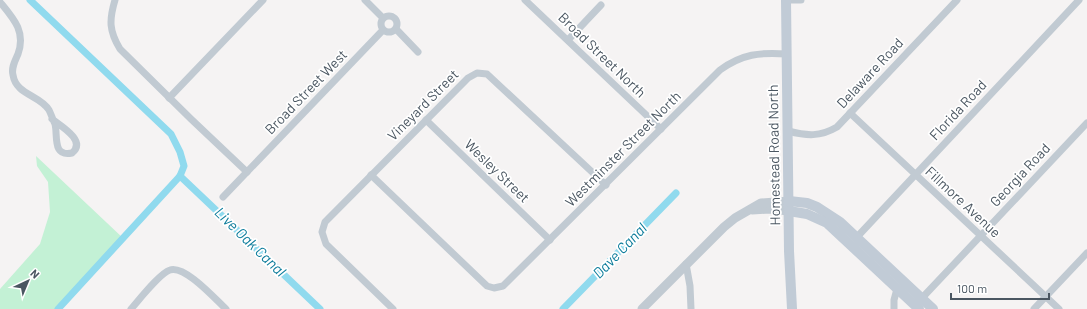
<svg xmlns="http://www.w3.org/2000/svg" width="1087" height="309" font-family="Barlow,sans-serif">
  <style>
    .green { fill: #c3f1d5 }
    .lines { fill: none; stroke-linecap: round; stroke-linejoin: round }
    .canal { stroke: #90daee; stroke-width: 7 }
    .minor { stroke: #c1cad2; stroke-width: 7 }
    .tertiary { stroke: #c1cad2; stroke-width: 9 }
    .secondary { stroke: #c1cbd6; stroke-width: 10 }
    .labels { text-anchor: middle; stroke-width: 3.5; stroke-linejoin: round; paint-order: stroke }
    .street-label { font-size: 14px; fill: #4a5661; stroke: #fff }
    .water-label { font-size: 15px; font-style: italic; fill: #0c7c9b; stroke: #fff }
  </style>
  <rect width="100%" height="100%" fill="#f5f3f3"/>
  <!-- green -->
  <path class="green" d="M36,156L124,239L61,309H0V289L40,244L50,212L48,182L37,166Z"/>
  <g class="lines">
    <!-- canal -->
    <g class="canal">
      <path d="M30,0L171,134L180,152L184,166L180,176L58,309"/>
      <path d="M180,176L320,309"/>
      <path d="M563,309L676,193"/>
    </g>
    <!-- minor -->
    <g class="minor">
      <path d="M115,0C109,20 109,31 120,49L191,119L247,172"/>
      <path d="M365,0L383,18"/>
      <path d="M525,0L661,129"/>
      <path d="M790,0H801"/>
      <path d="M0,2C14,19 26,32 18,54C15,61 11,68 13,75C16,95 40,95 49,110C51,114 53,120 55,124C58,136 52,157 72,153C87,141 61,126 52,119"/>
      <circle cx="389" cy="24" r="8"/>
      <path d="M396,29L418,52"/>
      <path d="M568,40L601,5"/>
      <path d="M169,98L263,0"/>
      <path d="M850,113L1059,309"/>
      <path d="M426,120L550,240"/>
      <path d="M788,131C807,136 820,137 837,127L957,0"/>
      <path d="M371,175L487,286L494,288L503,286L720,70C742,54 760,52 787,54"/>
      <path d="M223,197L383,30"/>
      <path d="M857,237L1079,0"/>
      <path d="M686,264L690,286L691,309"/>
      <path d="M922,298L1087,123"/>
      <path d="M131,309C139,300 160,273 170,270C185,265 215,299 226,309"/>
      <path d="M393,309L326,244L322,232L325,222L468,78L477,73L487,74L606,185"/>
      <path d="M894,309V300L897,289"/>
      <path d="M1034,309L1087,253"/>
    </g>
    <!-- tertiary -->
    <g class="tertiary">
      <path d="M752,210L769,209L789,211"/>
      <path d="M642,309L724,227L735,218L761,203L789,201"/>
    </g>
    <!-- secondary -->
    <g class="secondary">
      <path d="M786,0L789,251L792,309"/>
      <path d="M789,201L807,203L817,207L840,222L933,309"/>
      <path d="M789,211L807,214L827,223L919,309"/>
    </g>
  </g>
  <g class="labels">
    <!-- street labels -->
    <g class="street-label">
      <text transform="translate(602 55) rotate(44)" y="5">Broad Street North</text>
      <text transform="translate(870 73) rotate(-47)" y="5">Delaware Road</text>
      <text transform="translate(306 92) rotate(-46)" y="5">Broad Street West</text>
      <text transform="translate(423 105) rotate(-45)" y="5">Vineyard Street</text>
      <text transform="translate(958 110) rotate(-47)" y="5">Florida Road</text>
      <text transform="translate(623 149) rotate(-45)" y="5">Westminster Street North</text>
      <text transform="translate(774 155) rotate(-91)" y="5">Homestead Road North</text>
      <text transform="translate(497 171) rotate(44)" y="5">Wesley Street</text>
      <text transform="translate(1020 175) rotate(-47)" y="5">Georgia Road</text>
      <text transform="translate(963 202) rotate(43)" y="5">Fillmore Avenue</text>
    </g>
    <!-- water labels -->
    <g class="water-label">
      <text transform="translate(250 242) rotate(44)" y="5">Live Oak Canal</text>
      <text transform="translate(620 251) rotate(-46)" y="5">Dave Canal</text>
    </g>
  </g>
  <!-- north arrow -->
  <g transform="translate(28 281) rotate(44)" stroke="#ffffff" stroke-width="3" paint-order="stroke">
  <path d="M0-3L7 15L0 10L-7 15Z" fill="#4a5661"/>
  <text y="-6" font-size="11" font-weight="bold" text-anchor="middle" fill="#4a5661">N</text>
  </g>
  <!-- scale -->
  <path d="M951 293v6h98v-6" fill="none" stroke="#4a5661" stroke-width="2"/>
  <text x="957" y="293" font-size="12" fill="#4a5661" stroke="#ffffff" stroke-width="3" paint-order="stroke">100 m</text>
</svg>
